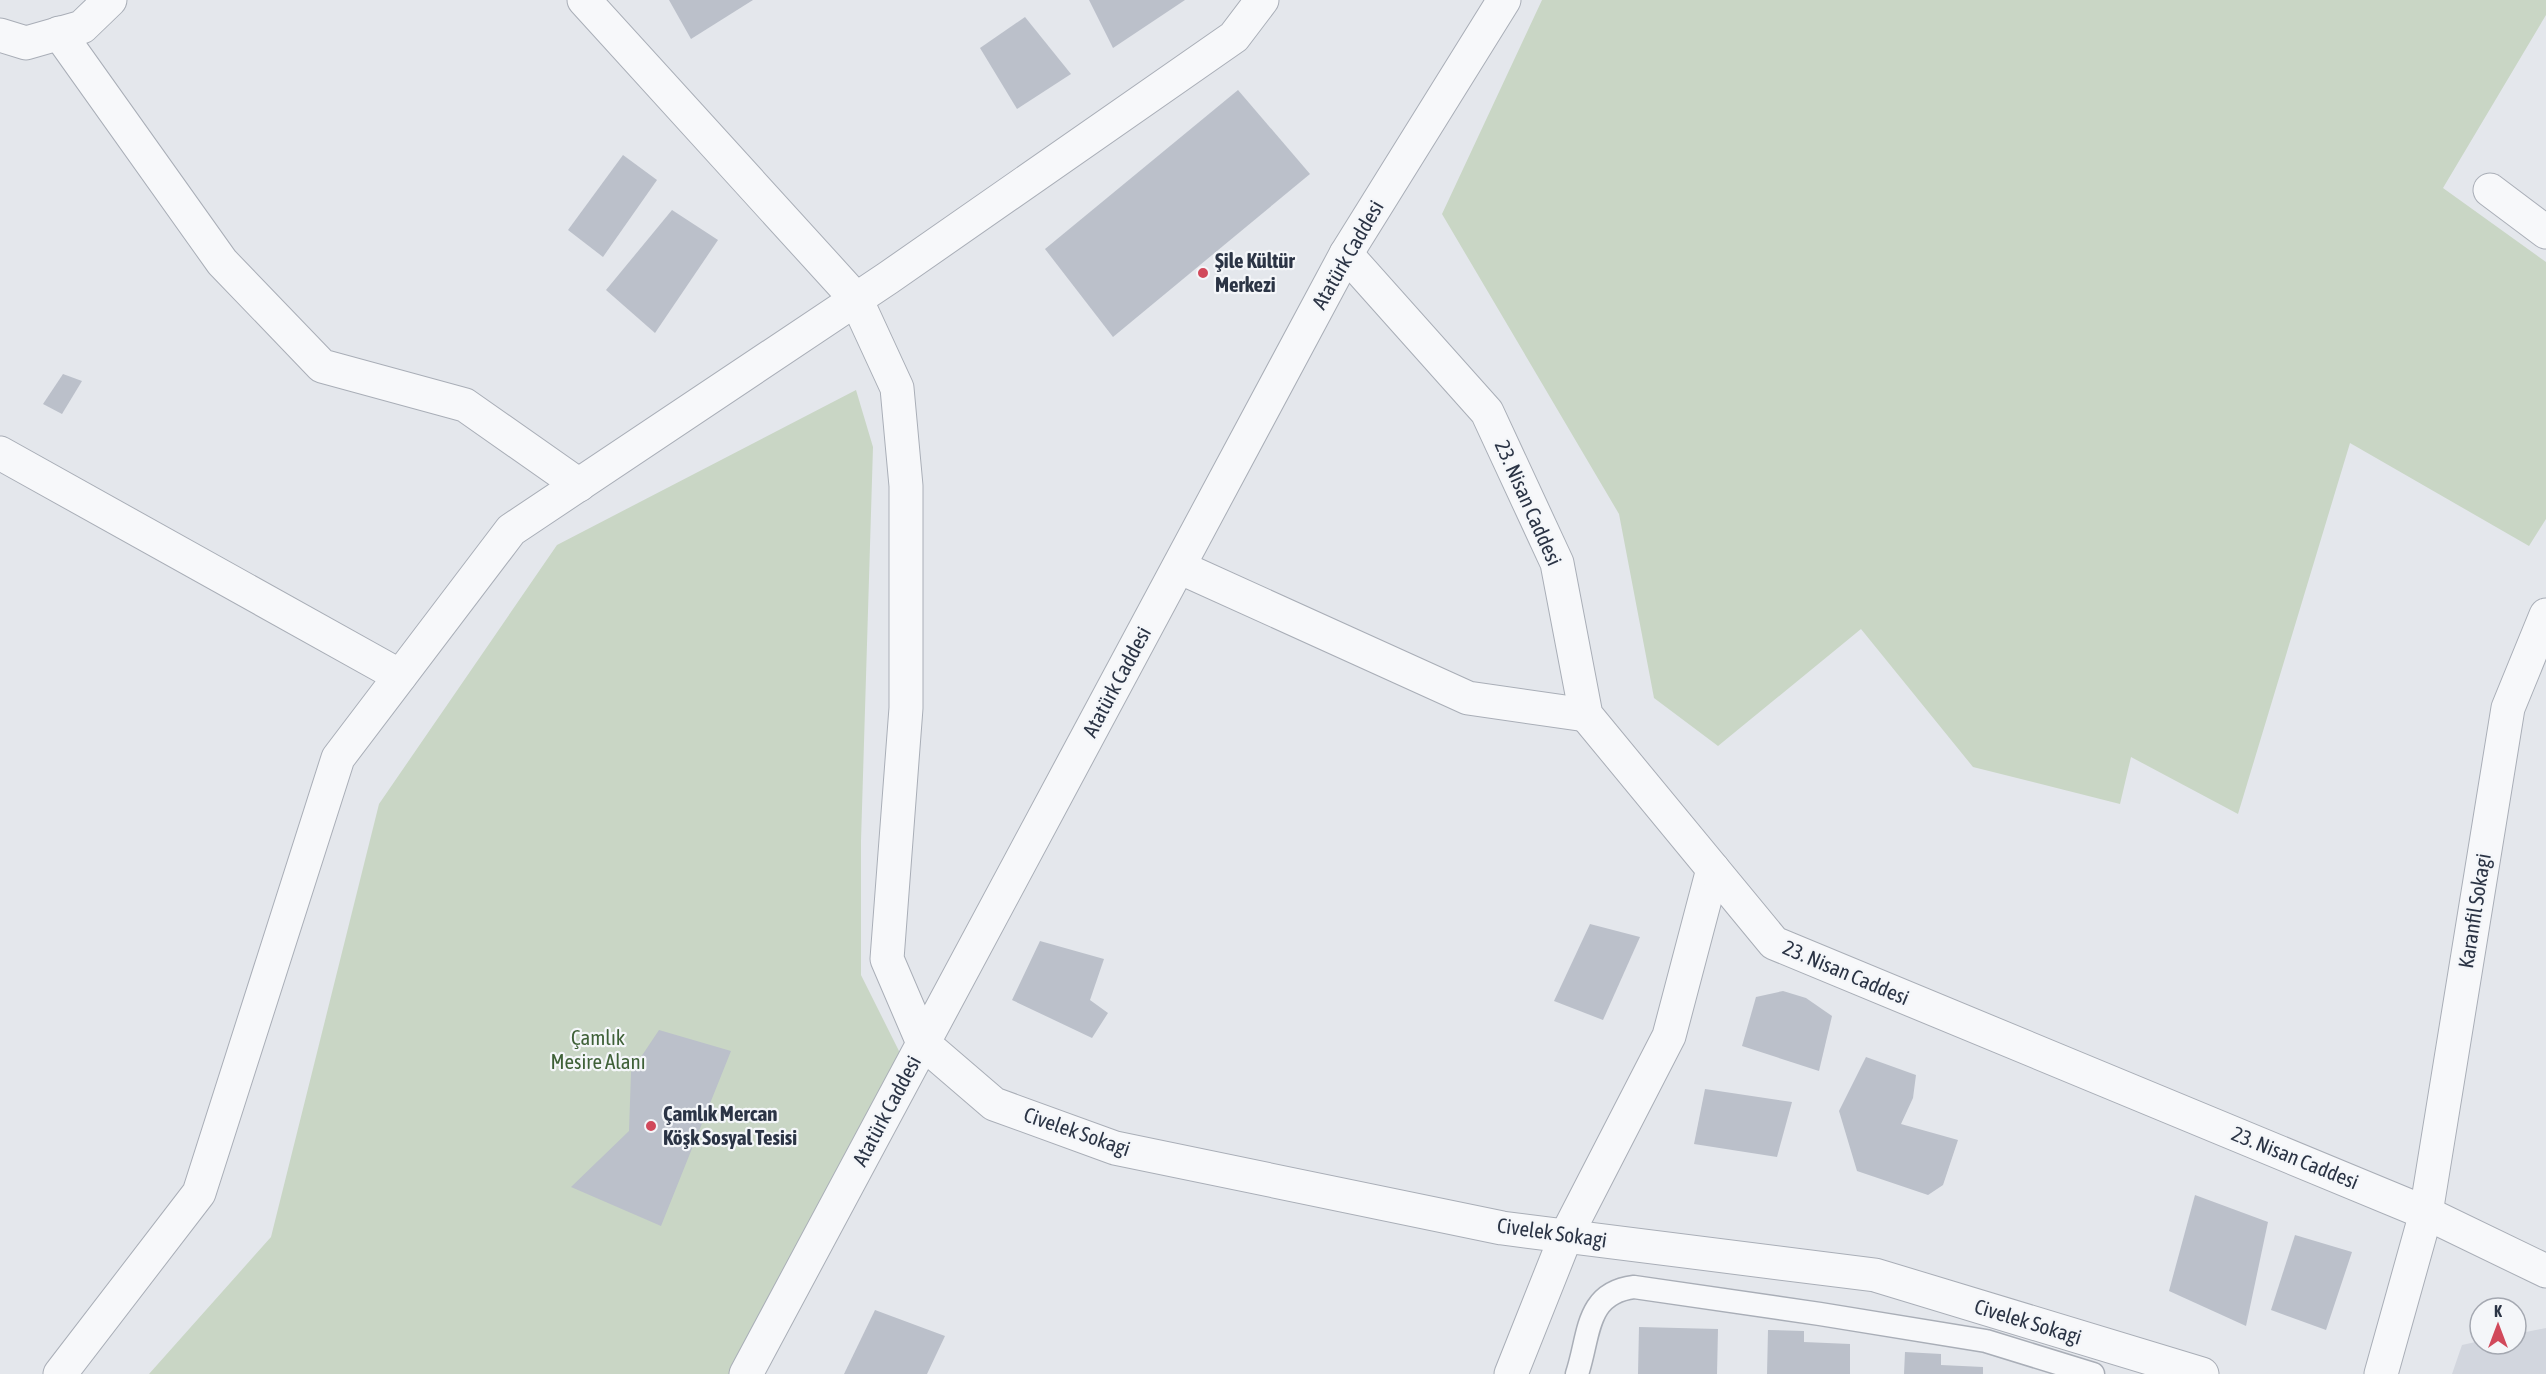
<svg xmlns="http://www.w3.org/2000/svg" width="2546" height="1374" font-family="'Asap Condensed',sans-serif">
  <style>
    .built { fill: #d2d6de }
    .green { fill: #c9d6c5 }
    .building { fill: #bbc0ca }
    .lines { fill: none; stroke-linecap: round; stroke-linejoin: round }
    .service-casing { stroke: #a9aeb7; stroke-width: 25 }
    .minor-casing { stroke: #a9aeb7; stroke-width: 35 }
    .tertiary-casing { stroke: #a9aeb7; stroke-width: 35 }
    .service { stroke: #f7f8fa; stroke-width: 22 }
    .minor { stroke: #f7f8fa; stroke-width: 33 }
    .tertiary { stroke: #f7f8fa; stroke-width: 33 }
    .poi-dot { fill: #d1495b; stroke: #f4f6f9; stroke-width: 2 }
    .labels { text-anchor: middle; stroke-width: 4.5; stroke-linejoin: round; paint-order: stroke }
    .street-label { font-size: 21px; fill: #2b3445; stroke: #f4f6f9 }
    .poi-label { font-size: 21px; font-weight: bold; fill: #2b3445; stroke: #f4f6f9; text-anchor: start }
    .park-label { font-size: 21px; fill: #3f6138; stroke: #f4f6f9 }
  </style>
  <rect width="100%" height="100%" fill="#e4e7ec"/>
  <!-- built -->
  <path class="built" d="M2546,1328V1374H2452L2462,1345L2480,1341V1344H2516V1334Z"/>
  <!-- green -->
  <g class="green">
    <path d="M1542,0H2546V15L2443,188L2546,262V519L2529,546L2350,443L2238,814L2131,757L2120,804L1973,767L1861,629L1718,746L1654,698L1619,514L1442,214Z"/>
    <path d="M856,390L873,447L861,841V975L903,1059L735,1374H149L271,1237L379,804L557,545Z"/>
  </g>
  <!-- building -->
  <g class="building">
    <path d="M669,0H753L691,39Z"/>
    <path d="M1089,0H1185L1113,48Z"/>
    <path d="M1025,17L1071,74L1017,109L980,48Z"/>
    <path d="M1238,90L1310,174L1113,337L1045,249Z"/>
    <path d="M623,155L657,180L603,257L568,230Z"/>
    <path d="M672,210L718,240L655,333L606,290Z"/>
    <path d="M63,374L82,381L62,414L43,404Z"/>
    <path d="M1590,924L1640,937L1603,1020L1554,1001Z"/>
    <path d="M1040,941L1104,959L1090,1000L1108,1013L1092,1038L1012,1000Z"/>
    <path d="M1783,991L1806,998L1832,1016L1819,1071L1742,1046L1756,997Z"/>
    <path d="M659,1030L731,1051L661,1226L571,1187L629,1131L631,1072Z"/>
    <path d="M1866,1057L1916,1075L1913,1098L1901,1124L1958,1140L1943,1185L1928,1195L1857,1171L1839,1111Z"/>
    <path d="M1705,1089L1792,1102L1777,1157L1694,1144Z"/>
    <path d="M2195,1195L2268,1222L2246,1326L2169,1291Z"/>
    <path d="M2295,1235L2352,1252L2326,1330L2271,1310Z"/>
    <path d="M875,1310L945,1336L927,1374H844Z"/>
    <path d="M1639,1327L1718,1329L1717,1374H1638Z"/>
    <path d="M1768,1330L1804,1331V1342L1850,1344V1374H1767Z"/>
    <path d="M1905,1352L1941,1354V1365L1983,1367V1374H1904Z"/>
  </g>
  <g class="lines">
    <!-- service casing -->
    <g class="service-casing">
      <path id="service" d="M1577,1374C1590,1335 1585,1293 1634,1287L1820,1314L1986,1341L2093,1374"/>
    </g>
    <!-- minor casing -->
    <g class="minor-casing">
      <g id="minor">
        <path d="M584,0L856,299L897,388L906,486V708L887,959L923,1043L994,1104L1115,1148L1502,1228L1875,1275L2202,1374"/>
        <path d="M59,33L222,262L322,366L465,405L579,485"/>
        <path d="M0,35L26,43L82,27L110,0"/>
        <path d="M2490,190L2546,232"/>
        <path d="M0,453L400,676"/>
        <path d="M1179,567L1468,698L1586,715"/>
        <path d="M60,1374L199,1193L338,758L511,530L888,278L1234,37L1262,0"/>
        <path d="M1511,1374L1566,1236L1669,1036L1713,869"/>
        <path d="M2381,1374L2426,1213L2508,708L2546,615"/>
      </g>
    </g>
    <!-- tertiary casing -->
    <g class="tertiary-casing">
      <g id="tertiary">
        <path d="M1346,254L1487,412L1557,563L1586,715L1774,943L2426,1213L2546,1271"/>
        <path d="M746,1374L1346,254L1504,0"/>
      </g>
    </g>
    <!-- service -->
    <use href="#service" class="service"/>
    <!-- minor -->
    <use href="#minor" class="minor"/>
    <!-- tertiary -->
    <use href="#tertiary" class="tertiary"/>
  </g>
  <!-- markers -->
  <g class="poi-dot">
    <circle cx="1203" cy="273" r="6"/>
    <circle cx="651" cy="1126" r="6"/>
  </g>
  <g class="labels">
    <!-- street labels -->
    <g class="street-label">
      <text transform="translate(1348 255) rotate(-60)" y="7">Atatürk Caddesi</text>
      <text transform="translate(1528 503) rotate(66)" y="7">23. Nisan Caddesi</text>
      <text transform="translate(1117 682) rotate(-62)" y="7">Atatürk Caddesi</text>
      <text transform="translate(2475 911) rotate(-81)" y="7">Karanfil Sokagi</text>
      <text transform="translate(1846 973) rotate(23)" y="7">23. Nisan Caddesi</text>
      <text transform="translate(887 1111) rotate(-62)" y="7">Atatürk Caddesi</text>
      <text transform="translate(1077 1132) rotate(19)" y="7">Civelek Sokagi</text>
      <text transform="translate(2295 1158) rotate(22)" y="7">23. Nisan Caddesi</text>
      <text transform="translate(1552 1233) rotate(8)" y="7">Civelek Sokagi</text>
      <text transform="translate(2028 1322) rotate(17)" y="7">Civelek Sokagi</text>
    </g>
    <!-- poi labels -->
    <g class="poi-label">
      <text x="1215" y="268">Şile Kültür<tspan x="1215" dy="24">Merkezi</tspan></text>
      <text x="663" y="1121">Çamlık Mercan<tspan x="663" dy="24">Köşk Sosyal Tesisi</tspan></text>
    </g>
    <!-- park labels -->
    <g class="park-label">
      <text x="598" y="1045">Çamlık<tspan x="598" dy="24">Mesire Alanı</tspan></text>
    </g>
  </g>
  <!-- north arrow -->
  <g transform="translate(2498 1326)"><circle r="28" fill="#f4f6f9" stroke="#a4a8b1" stroke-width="1.5"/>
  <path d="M0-4.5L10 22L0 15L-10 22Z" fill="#d1495b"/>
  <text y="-9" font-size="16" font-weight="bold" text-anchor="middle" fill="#2b3445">K</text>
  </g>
</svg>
